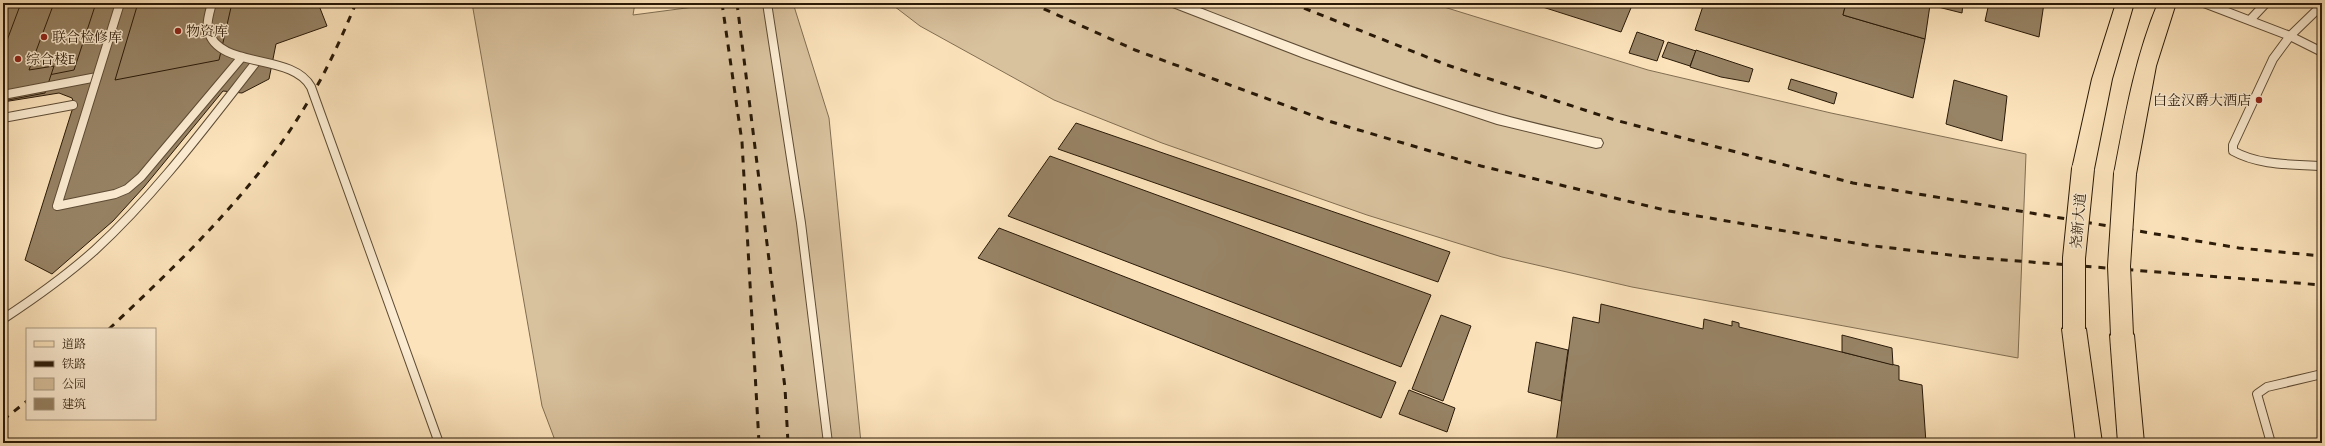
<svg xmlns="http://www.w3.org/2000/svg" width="2325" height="446" font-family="'Gentium Book Plus','Noto Serif SC',serif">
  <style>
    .green { fill: #d8c19d; stroke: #816e52 }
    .building { fill: #978365; stroke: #2a1a08 }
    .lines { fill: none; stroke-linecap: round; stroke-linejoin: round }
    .service-casing { stroke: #5e4c35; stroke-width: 10 }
    .minor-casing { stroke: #5e4c35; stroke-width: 2 }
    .primary-casing { stroke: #2a1a08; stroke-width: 2 }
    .service { stroke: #fdedd3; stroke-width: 8 }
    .minor { fill: #fdedd3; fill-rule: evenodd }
    .primary { fill: #fce3bb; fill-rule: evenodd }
    .rail { stroke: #2a1a08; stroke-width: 3; stroke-dasharray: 7 7; stroke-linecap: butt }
    .service-bridge-casing { stroke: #5e4c35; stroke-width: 10; stroke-linecap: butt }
    .primary-bridge-casing { stroke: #2a1a08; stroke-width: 24; stroke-linecap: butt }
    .service-bridge { stroke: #fdedd3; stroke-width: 8 }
    .primary-bridge { stroke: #fce3bb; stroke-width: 22 }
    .poi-dot { fill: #8f2418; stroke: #fdedd3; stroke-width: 1.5 }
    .labels { text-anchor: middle; stroke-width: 3; stroke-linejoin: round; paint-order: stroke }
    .poi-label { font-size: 14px; fill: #2a1a08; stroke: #fdedd3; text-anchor: start }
    .street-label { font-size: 14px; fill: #2a1a08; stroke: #fdedd3 }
  </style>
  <rect width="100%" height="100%" fill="#fce3bb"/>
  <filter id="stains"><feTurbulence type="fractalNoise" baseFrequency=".005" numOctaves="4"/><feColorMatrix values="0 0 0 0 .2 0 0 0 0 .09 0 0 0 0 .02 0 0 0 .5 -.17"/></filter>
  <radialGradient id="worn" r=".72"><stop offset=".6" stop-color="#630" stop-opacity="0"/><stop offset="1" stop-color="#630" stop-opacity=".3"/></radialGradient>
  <!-- green -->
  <g class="green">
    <path d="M472,3H635L633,15L724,3H793L829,118L861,443H556L542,406Z"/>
    <path d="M890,3H1431L1648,70L1831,113L2026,154L2018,358L1632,287L1502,257L1367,215L1162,143L1054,100L920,26Z"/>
  </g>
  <!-- building -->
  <g class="building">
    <path d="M3,3H318L327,26L276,44L269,79L242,93L223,91L144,187L113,221L52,274L25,260L74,104L72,98L59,93L3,102Z"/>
    <path d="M3,3H96L74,70L3,84Z"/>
    <path d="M21,3H54L29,70L54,66L45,93L3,101V51Z"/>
    <path d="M138,3H232L219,60L115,80Z"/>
    <path d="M1530,3H1633L1621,32Z"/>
    <path d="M1704,3H1846L1843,15L1925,39L1913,98L1695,30Z"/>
    <path d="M1846,3H1923L1930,5L1925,39L1843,15Z"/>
    <path d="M1923,3H1963L1962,13L1930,5Z"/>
    <path d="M1989,3H2044L2039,37L1985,21Z"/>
    <path d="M1637,32L1664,41L1657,61L1629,53Z"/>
    <path d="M1668,42L1696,51L1690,66L1662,57Z"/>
    <path d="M1696,50L1753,69L1749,82L1721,77L1690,67Z"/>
    <path d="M1791,79L1837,93L1834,104L1788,89Z"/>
    <path d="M1954,80L2007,96L2002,141L1946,124Z"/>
    <path d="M1076,123L1450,252L1438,282L1058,149Z"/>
    <path d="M1050,156L1431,295L1401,367L1008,216Z"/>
    <path d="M999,228L1396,382L1381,418L978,258Z"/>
    <path d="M1601,304L1703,329L1704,319L1732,326V321L1739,323V327L1899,366V380L1922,385L1926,443H1556L1573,317L1599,323Z"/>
    <path d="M1441,315L1471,326L1443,401L1412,389Z"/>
    <path d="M1842,335L1892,348L1893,365L1842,352Z"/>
    <path d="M1536,342L1568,350L1561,401L1528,392Z"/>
    <path d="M1409,390L1455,408L1447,432L1399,414Z"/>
  </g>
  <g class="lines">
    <!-- service casing -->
    <g class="service-casing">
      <g id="service">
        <path d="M767,3L801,223L828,443"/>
        <path d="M2204,3L2290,36L2322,52"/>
        <path d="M2322,5L2290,36L2273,59L2233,145V151C2260,166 2292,164 2322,166"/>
        <path d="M2250,20L2266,3"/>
        <path d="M3,95L97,77"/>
        <path d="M3,118L73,105"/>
        <path d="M3,319C35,298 66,276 95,250C156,194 206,126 257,61"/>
        <path d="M2271,443L2257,394L2267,387L2322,374"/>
      </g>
    </g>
    <!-- minor casing -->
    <g class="minor-casing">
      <path id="minor" d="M1169,3H1187C1290,43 1393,84 1499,114C1531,123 1564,130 1596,138L1601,139L1603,143L1601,147L1596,148L1497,124L1395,90L1304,58L1170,6Z"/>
    </g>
    <!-- primary casing -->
    <g class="primary-casing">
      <g id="primary">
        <path d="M2116,3H2134L2112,79L2094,169L2091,175L2083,177L2075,175L2072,169L2092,79Z"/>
        <path d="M2158,3H2176L2156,66L2136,174L2133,180L2125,182L2117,180L2114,174C2125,116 2135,58 2158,3Z"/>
        <path d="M2074,319L2082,322L2086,329L2102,443H2076L2062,329L2066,322Z"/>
        <path d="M2122,325L2130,328L2134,335L2144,443H2118L2110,335L2114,328Z"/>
      </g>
    </g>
    <!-- service -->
    <use href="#service" class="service"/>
    <!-- minor -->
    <use href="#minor" class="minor"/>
    <!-- primary -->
    <use href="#primary" class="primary"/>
    <!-- rail -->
    <g class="rail">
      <path d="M722,3L742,142L759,443"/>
      <path d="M737,3L785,388L788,443"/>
      <path d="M1031,3L1135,50L1325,120L1481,166L1669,211L1866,245L1967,257L2322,285"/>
      <path d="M1291,3L1447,65L1615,120L1853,183L2239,248L2322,256"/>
      <path d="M109,329C184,258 262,184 313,93C330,64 343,34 356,3"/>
      <path d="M3,420L27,401"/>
    </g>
    <!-- service-bridge casing -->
    <g class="service-bridge-casing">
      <g id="service-bridge">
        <path d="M120,3L57,206L115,194L127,189L141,177L242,57"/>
        <path d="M212,3C210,11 206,22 208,30C218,70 292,52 311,87L439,443"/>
      </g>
    </g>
    <!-- primary-bridge casing -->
    <g class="primary-bridge-casing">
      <g id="primary-bridge">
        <path d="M2074,329V258L2083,169"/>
        <path d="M2122,335L2119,266L2125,174"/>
      </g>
    </g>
    <!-- service-bridge -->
    <use href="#service-bridge" class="service-bridge"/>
    <!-- primary-bridge -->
    <use href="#primary-bridge" class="primary-bridge"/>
  </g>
  <!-- markers -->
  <g class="poi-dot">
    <circle cx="178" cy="31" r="4"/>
    <circle cx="44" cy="37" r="4"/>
    <circle cx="18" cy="59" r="4"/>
    <circle cx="2259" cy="100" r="4"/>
  </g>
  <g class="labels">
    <!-- poi labels -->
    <g class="poi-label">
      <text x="186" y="36">物资库</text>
      <text x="52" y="42">联合检修库</text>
      <text x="26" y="64">综合楼E</text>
      <text x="2251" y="105" text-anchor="end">白金汉爵大酒店</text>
    </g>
    <!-- street labels -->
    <g class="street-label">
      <text transform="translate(2078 221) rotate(-85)" y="5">尧新大道</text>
    </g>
  </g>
  <!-- margin -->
  <rect width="2325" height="446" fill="none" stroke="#fce3bb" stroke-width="16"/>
  <rect x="4" y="4" width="2317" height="438" fill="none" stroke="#2a1a08" stroke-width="2"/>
  <rect x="8" y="8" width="2309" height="430" fill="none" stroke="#2a1a08"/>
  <!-- legend -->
  <rect x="26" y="328" width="130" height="92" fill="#fdedd3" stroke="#a99982"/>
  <rect x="34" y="341" width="20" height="6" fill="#fce3bb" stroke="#a99982"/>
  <text x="62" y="348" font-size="12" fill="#2a1a08">道路</text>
  <rect x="34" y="361" width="20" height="6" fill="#2a1a08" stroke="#a99982"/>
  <text x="62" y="368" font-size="12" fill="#2a1a08">铁路</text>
  <rect x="34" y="378" width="20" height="12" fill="#d8c19d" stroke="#a99982"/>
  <text x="62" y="388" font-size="12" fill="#2a1a08">公园</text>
  <rect x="34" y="398" width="20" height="12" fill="#978365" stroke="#a99982"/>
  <text x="62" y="408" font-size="12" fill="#2a1a08">建筑</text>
  <rect width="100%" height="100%" filter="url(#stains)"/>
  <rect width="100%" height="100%" fill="url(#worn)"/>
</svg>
